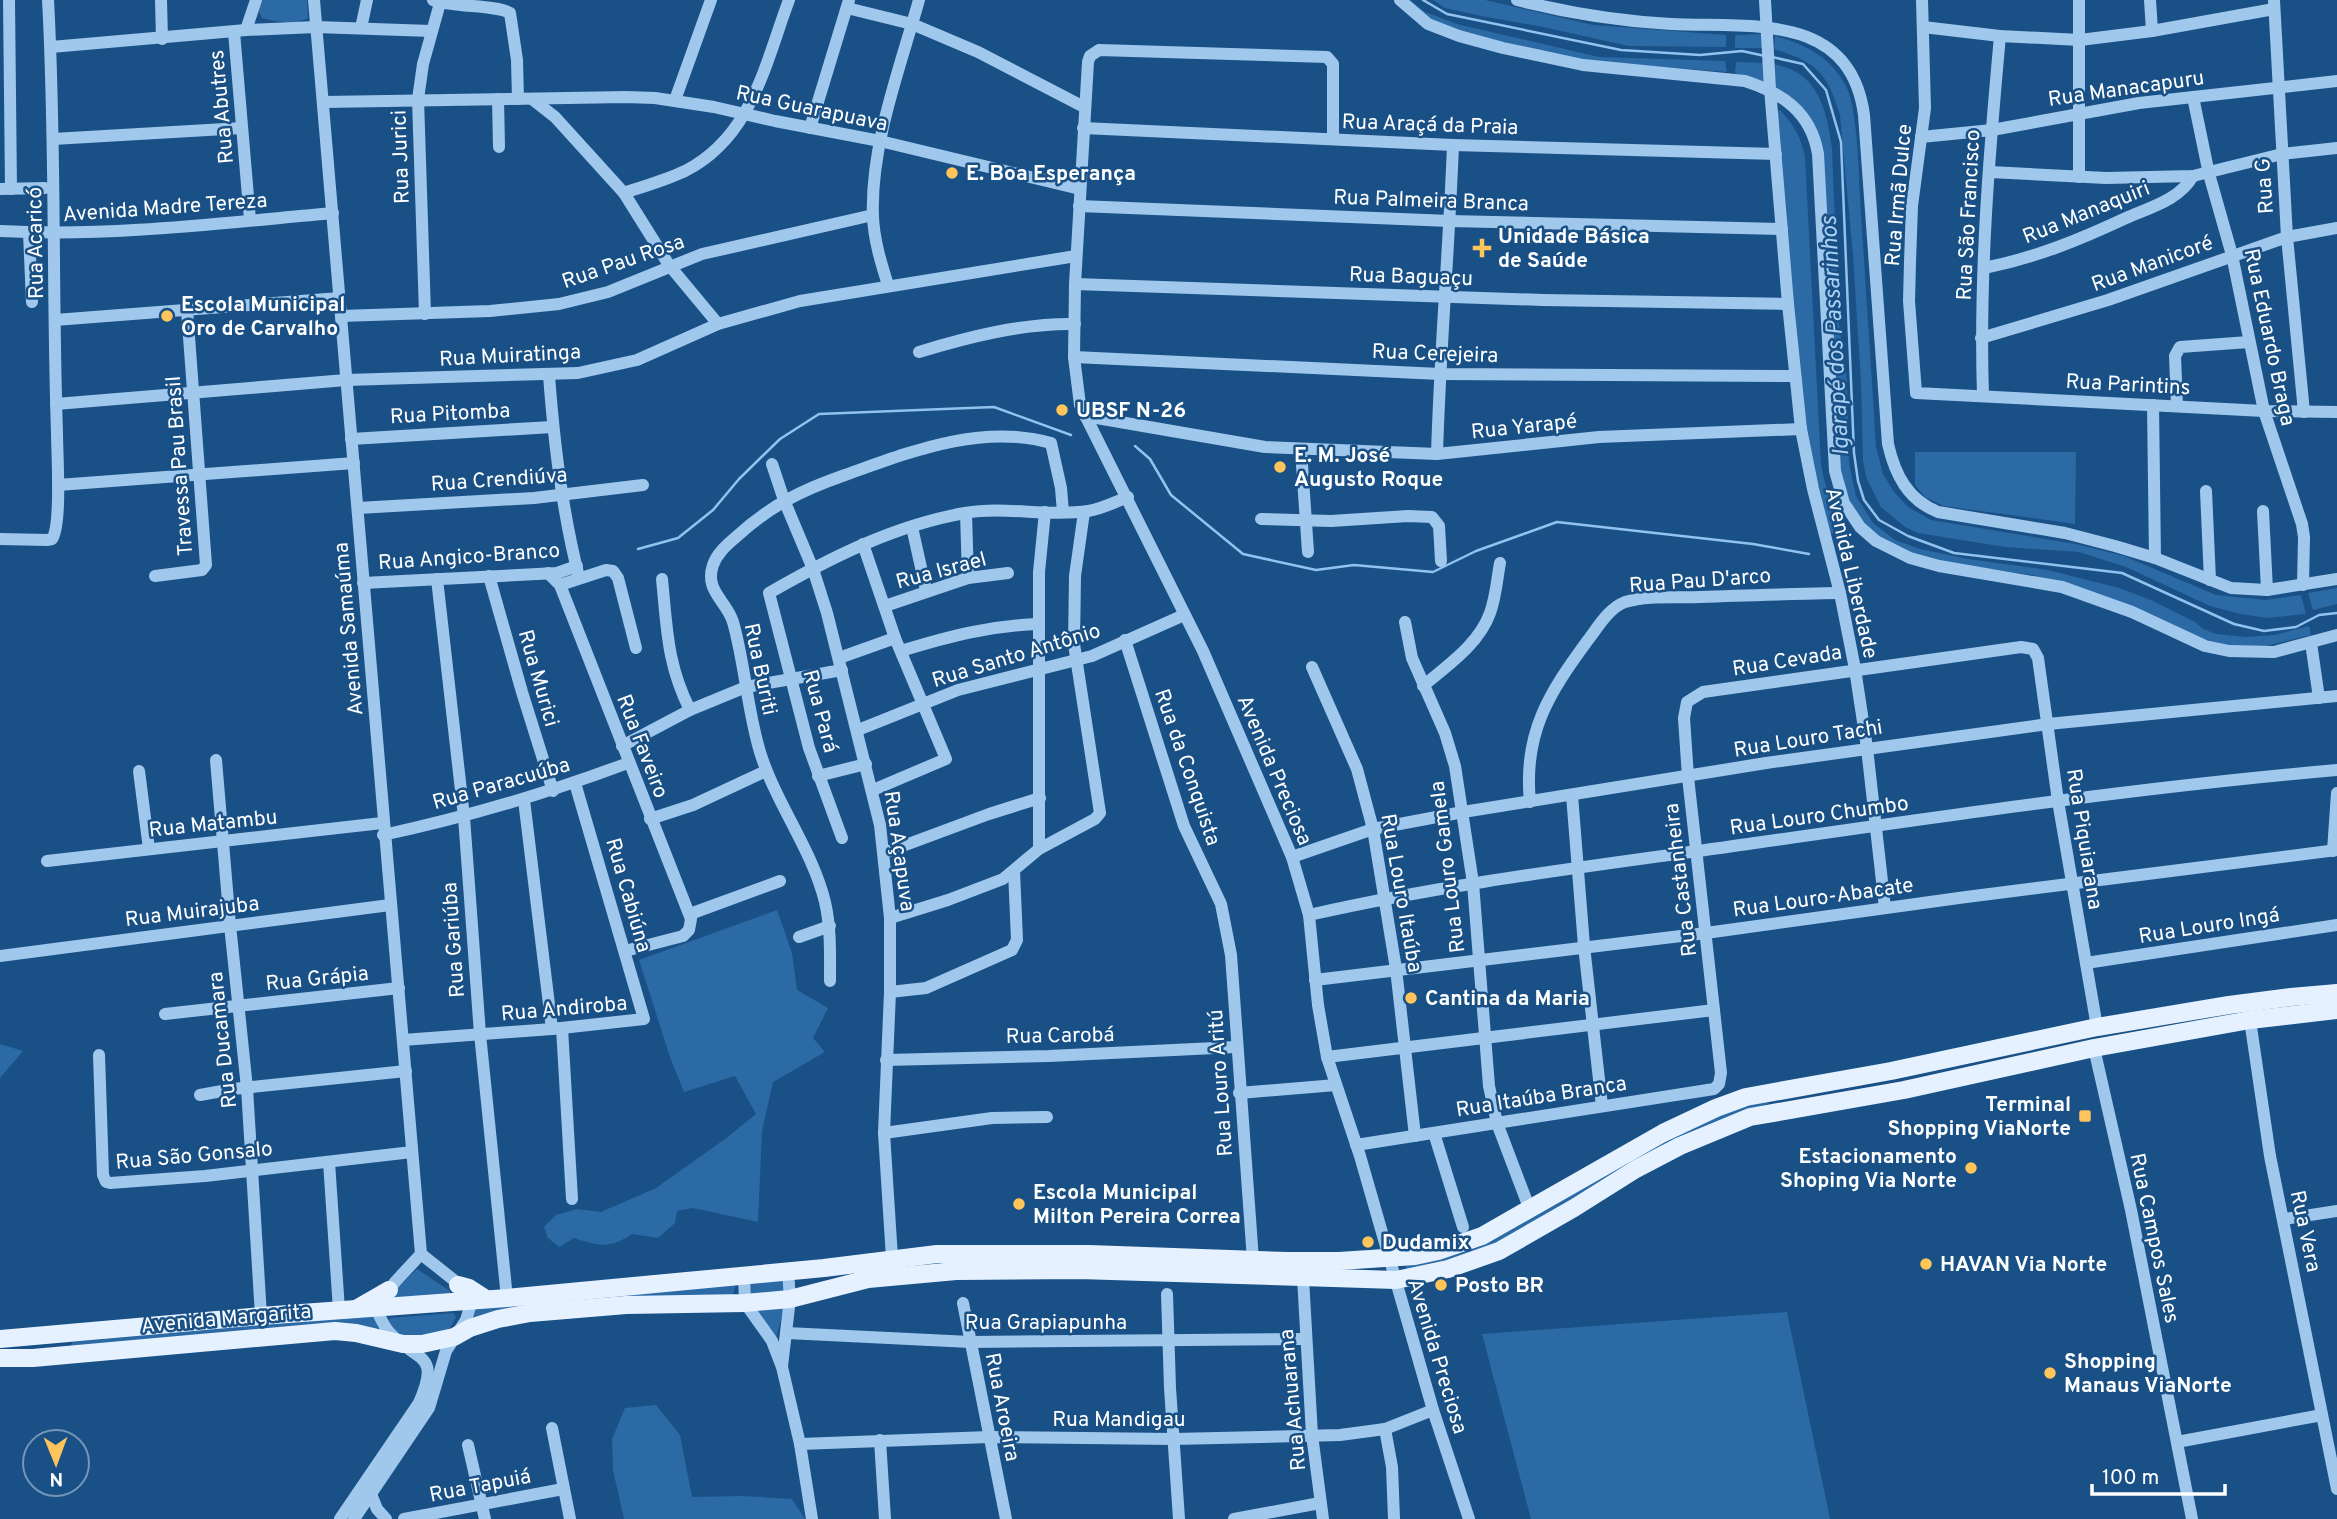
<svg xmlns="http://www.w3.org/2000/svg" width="2337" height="1519" font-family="Overpass,sans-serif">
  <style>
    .green { fill: #2c6aa5 }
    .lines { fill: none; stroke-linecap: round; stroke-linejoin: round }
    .stream { stroke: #92c3ef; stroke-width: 2.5 }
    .minor { stroke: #a0c7ec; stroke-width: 12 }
    .major { stroke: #e5f1ff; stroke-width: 18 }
    .poi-dot { fill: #ffc55b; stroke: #195086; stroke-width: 2.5 }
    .labels { text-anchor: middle; stroke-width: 5; stroke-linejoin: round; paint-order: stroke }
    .street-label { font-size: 21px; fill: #fff; stroke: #195086 }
    .poi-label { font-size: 21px; font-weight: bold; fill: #fff; stroke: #195086; text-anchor: start }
    .water-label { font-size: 23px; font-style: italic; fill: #abd1f4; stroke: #195086 }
  </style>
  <rect width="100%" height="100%" fill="#195086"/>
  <!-- green -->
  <g class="green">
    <path d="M262,0H307L308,18C295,25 276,22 262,18L259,12Z"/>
    <path d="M1400,0H1410L1425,12L1457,24L1599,57L1725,61L1727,72L1577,60L1442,28Z"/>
    <path d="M1433,0H1485L1593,25L1726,35V47L1629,46L1538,26L1481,16L1445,8Z"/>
    <path d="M1764,34V48H1735V35Z"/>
    <path d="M1775,36C1807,45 1830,57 1846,86C1857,106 1859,172 1860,197C1865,280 1871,363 1876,447L1883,474L1894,492L1908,507L1931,520L2076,544L2124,556L2216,595L2265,600L2301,595L2306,614L2267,618L2241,614L2210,606L2126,567L2079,552L2005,547L1918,533L1905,527L1881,507L1866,477L1863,461L1861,382L1853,256L1840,115C1827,72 1816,62 1774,49Z"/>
    <path d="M1736,62L1764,63L1765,85L1735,73Z"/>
    <path d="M1773,64C1819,72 1826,109 1832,148L1839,324L1847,381L1849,464L1856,496L1873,523L1895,540L1920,549L1968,559L2048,570L2119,588L2151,600L2195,622L2203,629L2216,634L2246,637L2274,635L2309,626L2311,635L2261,647L2219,646L2078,588L2032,575L1927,560L1871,534L1844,492L1838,465L1816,136L1773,88Z"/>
    <path d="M1780,110C1794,125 1801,137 1805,157L1821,465C1826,490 1833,511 1849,531L1829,534L1803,431L1774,114Z"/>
    <path d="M1915,452H2076L2075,524L1944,506L1925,497L1915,485Z"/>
    <path d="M2337,588V604L2313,610L2308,593Z"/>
    <path d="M777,910L792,953L797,990L828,1008L813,1038L825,1052L773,1082L762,1131L758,1222L693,1208L677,1211L675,1223L658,1238L632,1234C609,1249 600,1246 574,1238L559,1247L548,1238L544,1227L556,1215L577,1209L601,1212L656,1188L725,1139L756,1114L735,1076L684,1092L670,1057L639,960Z"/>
    <path d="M0,1044L23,1051L0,1078Z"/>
    <path d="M1761,1099L1770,1103L1694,1130L1505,1240L1429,1266L1406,1270L1405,1265L1501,1235L1682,1127Z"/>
    <path d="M417,1269L450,1291L451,1295L386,1298Z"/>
    <path d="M784,1280L785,1292L749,1294L748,1287L751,1284Z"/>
    <path d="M736,1284L733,1294L735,1299L469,1321L474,1306Z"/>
    <path d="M785,1305L776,1338L772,1337L756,1307Z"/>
    <path d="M1787,1312L1830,1519H1531L1482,1334Z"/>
    <path d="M453,1313L456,1317L448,1332L404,1340L387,1322L390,1318Z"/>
    <path d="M373,1314L380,1333L354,1324H340L70,1347L73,1342Z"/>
    <path d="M656,1405L680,1435L692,1497L743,1496L792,1499L805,1519H624L613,1470L612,1439L625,1408Z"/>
  </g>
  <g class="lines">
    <!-- stream -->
    <g class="stream">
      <path d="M1423,0L1447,14L1621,50L1700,55L1742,51L1765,56"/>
      <path d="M1772,57L1803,64L1826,90L1841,142L1854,453L1858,481L1864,500L1879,520L1908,536L1954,553L2122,573L2234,624L2264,631L2296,627L2319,615L2337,613"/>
      <path d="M1135,446L1150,459L1171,495L1243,554L1316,570L1354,565L1433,572L1476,551L1557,522L1753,544L1809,554"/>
      <path d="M638,549L678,538L713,510L739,479L780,439L819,414L994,407L1071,435"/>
    </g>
    <!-- minor -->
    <g class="minor">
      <path d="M9,0L11,189"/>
      <path d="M161,0L162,39"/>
      <path d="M314,0C350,418 385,836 421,1254L395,1282L376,1308C380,1317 383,1326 390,1333C418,1363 441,1352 419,1403L340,1519"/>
      <path d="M433,0C455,8 495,4 510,13L517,60L518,99"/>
      <path d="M1400,0L1428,24L1459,36L1503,48L1583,65L1745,81C1782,93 1811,112 1818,154L1835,471L1844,503L1860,527L1876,541L1910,558L1939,566L2062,587L2132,612L2205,646L2229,651L2274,652L2337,635"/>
      <path d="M1517,0C1568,13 1618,21 1671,24C1749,28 1850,11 1864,115L1888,444C1895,475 1908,500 1938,512L2065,533L2115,546L2155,558L2231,588L2267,590L2337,579"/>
      <path d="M1765,0L1770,89L1788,304L1801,429L1813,489L1840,593L1855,669L1867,748L1885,908"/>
      <path d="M1922,0L1925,108L1912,206L1910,262L1909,301L1916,393L2264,411L2337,412"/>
      <path d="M2150,0L2152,31"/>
      <path d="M2274,0L2287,237L2304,412"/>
      <path d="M847,8L912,24L978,52L1084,107"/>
      <path d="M1923,27L2000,36L2080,40L2152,31L2274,9"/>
      <path d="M361,28L367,0"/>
      <path d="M246,30L256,0"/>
      <path d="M234,32L250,220"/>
      <path d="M51,47L246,30L316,27L431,31"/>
      <path d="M2193,97L2209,174L2232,255L2264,411L2302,524L2304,537L2303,585"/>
      <path d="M498,99L499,147"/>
      <path d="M532,99L555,117L624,193L669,265L718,324"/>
      <path d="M675,100L711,0"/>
      <path d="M324,102L626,97L655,98L714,107L775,121L880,141L1080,189"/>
      <path d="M810,128L849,0"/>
      <path d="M1083,128L1453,145L1776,154"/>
      <path d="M1921,137L1992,130L2139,103L2337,81"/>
      <path d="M53,139L242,128"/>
      <path d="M1333,139V64L1327,57L1099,50L1090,56L1088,62L1075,284L1074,357L1080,405L1203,651L1292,857L1309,915L1318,1005L1327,1057L1360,1156L1433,1410L1469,1519"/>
      <path d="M1990,172L2106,178L2193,176L2282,154L2337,148"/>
      <path d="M2079,177V0"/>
      <path d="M0,189L45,188"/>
      <path d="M624,193C645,186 666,180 685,171C752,137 765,64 789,0"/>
      <path d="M1079,206L1450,221L1782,229"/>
      <path d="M0,231C111,237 222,223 333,213"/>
      <path d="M29,233L32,302"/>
      <path d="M1984,268C2035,258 2079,240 2126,218C2151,207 2179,200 2193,176"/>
      <path d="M1075,284L1543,300L1788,304"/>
      <path d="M888,285C881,263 874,240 873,217C870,146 900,68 919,0"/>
      <path d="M425,314L418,99L423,64L440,3"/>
      <path d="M341,316L490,311L559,304L608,292L702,254L873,215"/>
      <path d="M55,320L340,298"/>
      <path d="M1981,338L2108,300L2287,237L2337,228"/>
      <path d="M919,352C968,337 1023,323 1075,324"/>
      <path d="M1074,357L1440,374L1795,376"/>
      <path d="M549,375C554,444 562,511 579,577"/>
      <path d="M1983,396C1979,276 1989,156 2000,36"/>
      <path d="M56,404L346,380L578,373L637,360L718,324L800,301L1076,256"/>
      <path d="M2153,405L2155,558"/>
      <path d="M2177,406L2175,356L2180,347L2249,342"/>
      <path d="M1085,416L1265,447L1437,454L1599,437L1801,429"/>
      <path d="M351,439L552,427"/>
      <path d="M1301,450L1308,552"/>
      <path d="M1437,454C1440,351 1449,248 1453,145"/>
      <path d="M772,464L784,500L813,569L827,613L880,825L890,918V992L884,1133L892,1258"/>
      <path d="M58,485L354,463"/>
      <path d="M2206,491L2210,580"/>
      <path d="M358,508L534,498L643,485"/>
      <path d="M2263,511L2267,590"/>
      <path d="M966,513L968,578"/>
      <path d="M1261,519L1331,521L1408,516L1432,517L1439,526L1441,561"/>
      <path d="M912,527L926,590"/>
      <path d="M0,539L47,540L52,539C62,525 57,454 57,433C52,289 56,144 48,0"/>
      <path d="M863,544L895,638L946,759L873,790"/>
      <path d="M548,573L560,585L691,919L689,930L683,936L625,951"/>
      <path d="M155,576L202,570L206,565L187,310"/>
      <path d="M489,576L522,692L553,791"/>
      <path d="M437,579L464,817L480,1034L507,1298"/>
      <path d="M662,579C667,629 667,664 690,710"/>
      <path d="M363,583L557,573L577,566"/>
      <path d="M560,585L606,570L613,571L618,578L636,648"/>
      <path d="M885,606L968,578L1008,573"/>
      <path d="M1405,622L1412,658L1445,733L1455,766L1473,883L1489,1086L1497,1123L1530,1210"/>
      <path d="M1125,640L1184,826L1221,904L1231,955L1253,1260"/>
      <path d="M2311,643L2319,698"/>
      <path d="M901,651C950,636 988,626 1039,624"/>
      <path d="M839,658L895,638"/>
      <path d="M1312,667L1357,769L1373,829L1396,969L1415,1136"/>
      <path d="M1423,686C1448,665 1479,644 1490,613C1496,597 1497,579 1500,563"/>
      <path d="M858,730L958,690L1092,656L1184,615"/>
      <path d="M622,746L690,710L746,687L842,670"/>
      <path d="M216,760L230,925L247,1088L261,1316"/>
      <path d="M139,771L149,849"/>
      <path d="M818,776L866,764"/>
      <path d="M1572,795L1584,946L1602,1106"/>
      <path d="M524,800L552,1029"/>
      <path d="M1530,802C1523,733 1549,693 1588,640C1598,627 1609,608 1625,602C1648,595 1676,598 1700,597C1746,595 1793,594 1840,593"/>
      <path d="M650,819L693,805L766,771"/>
      <path d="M383,835C467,817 548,793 628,763"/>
      <path d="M842,838L809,748L769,593C830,558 895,525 965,513C1006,506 1047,517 1088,511C1102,509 1115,502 1128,497"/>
      <path d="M1039,849V572L1045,512"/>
      <path d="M2333,851L2337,793"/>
      <path d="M884,853L989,814L1040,798"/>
      <path d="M1292,857L1373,829L1463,812L1766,763L2048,724L2337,696"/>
      <path d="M47,861L382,823"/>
      <path d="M690,914L780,881"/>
      <path d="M1309,915C1454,882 1601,865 1748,844C1944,816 2140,787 2337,770"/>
      <path d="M890,918L948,900L1003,879L1039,849L1095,819L1100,813L1074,644L1075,576L1084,512"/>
      <path d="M799,937L830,926"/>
      <path d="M0,956L390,905"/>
      <path d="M2086,963L2337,925"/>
      <path d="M1315,980L1706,933L1966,897L2337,850"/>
      <path d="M830,981C830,954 831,928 825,902C812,849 776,804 760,752C747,709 745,664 733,622C727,601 704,591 713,565C717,553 727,545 736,537C771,505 802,490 845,475C910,452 981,423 1051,443L1061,488L1063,512"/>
      <path d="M890,992L926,988L1012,950L1017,940L1014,871"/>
      <path d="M165,1014L399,988"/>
      <path d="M2250,1020L2270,1156L2337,1489"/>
      <path d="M562,1028L572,1199"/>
      <path d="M403,1040L552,1029L644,1019L575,783"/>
      <path d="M2094,1048L2131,1210L2192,1519"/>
      <path d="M99,1055L103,1175L106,1182L110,1183L205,1176L412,1152"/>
      <path d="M1327,1057L1714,1010"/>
      <path d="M886,1060L1049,1056L1236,1047"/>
      <path d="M1239,1093L1336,1085"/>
      <path d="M200,1095L233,1089L406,1071"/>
      <path d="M884,1133L992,1118L1047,1117"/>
      <path d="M1434,1133L1463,1227"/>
      <path d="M1356,1145L1714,1089L1719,1084L1721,1073L1688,777L1684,718L1687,702L1703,692L2021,647L2033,649L2038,658L2058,801L2097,1027"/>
      <path d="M329,1162L339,1310"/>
      <path d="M2284,1219L2337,1211"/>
      <path d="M744,1275L745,1303L772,1341L782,1367L800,1444L812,1519"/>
      <path d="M1303,1278L1312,1435L1323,1519"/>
      <path d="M1167,1294L1170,1388L1179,1519"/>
      <path d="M963,1303L1006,1519"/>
      <path d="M787,1333L970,1342L1305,1339"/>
      <path d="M782,1366L790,1299L788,1271"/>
      <path d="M552,1428L570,1519"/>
      <path d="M1385,1429L1392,1467L1394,1519"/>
      <path d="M880,1440L885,1519"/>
      <path d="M2177,1442L2322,1415"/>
      <path d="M800,1444L989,1437L1174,1439L1340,1435L1385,1429L1433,1410"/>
      <path d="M468,1445L485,1519"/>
      <path d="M371,1494L377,1509L386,1519"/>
      <path d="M354,1519L429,1408L446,1351L466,1320L472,1300L455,1281L421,1254"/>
      <path d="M404,1519L563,1489"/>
      <path d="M1234,1519L1320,1503"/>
    </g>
    <!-- major -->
    <g class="major">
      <path d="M458,1285L469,1288L486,1299"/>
      <path d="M356,1309L389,1290"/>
      <path d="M0,1339L261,1316L507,1298L824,1268L937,1254H1089L1287,1261H1339L1415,1256L1438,1251L1482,1236L1663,1133L1716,1108L1746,1097L1891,1071L2097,1027L2229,1005L2291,997L2337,993"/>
      <path d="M0,1358H33L335,1331L356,1333L403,1344H422L454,1337L470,1328L498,1319L530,1313L626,1305L745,1303L790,1299L868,1279L956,1271L1079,1270L1396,1280L1448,1269L1499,1251L1574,1208L1636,1169L1680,1146L1750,1117L1904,1090L2094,1048L2250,1020L2337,1010"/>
    </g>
  </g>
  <!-- markers -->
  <g class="poi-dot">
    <circle cx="952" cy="173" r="7"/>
    <path d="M1478.5 237.5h7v7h7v7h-7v7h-7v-7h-7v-7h7z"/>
    <circle cx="167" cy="316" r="7"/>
    <circle cx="1062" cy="410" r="7"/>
    <circle cx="1280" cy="467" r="7"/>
    <circle cx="1411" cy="998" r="7"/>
    <rect x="2078" y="1109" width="14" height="14" rx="3.5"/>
    <circle cx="1971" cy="1168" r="7"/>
    <circle cx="1019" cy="1204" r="7"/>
    <circle cx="1368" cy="1242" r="7"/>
    <circle cx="1926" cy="1264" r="7"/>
    <circle cx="1441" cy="1285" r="7"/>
    <circle cx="2050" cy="1373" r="7"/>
  </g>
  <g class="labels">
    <!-- street labels -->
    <g class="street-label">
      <text transform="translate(2126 88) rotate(-8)" y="7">Rua Manacapuru</text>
      <text transform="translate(221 107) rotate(-95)" y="7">Rua Abutres</text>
      <text transform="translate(812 108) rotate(12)" y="7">Rua Guarapuava</text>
      <text transform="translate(1430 124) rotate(2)" y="7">Rua Araçá da Praia</text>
      <text transform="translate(400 157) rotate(-92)" y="7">Rua Jurici</text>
      <text transform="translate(2264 186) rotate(-94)" y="7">Rua G</text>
      <text transform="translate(1898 195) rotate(-85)" y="7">Rua Irmã Dulce</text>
      <text transform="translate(1431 200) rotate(2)" y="7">Rua Palmeira Branca</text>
      <text transform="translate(165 207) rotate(-4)" y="7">Avenida Madre Tereza</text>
      <text transform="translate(2086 212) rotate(-22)" y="7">Rua Manaquiri</text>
      <text transform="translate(1968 215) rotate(-87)" y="7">Rua São Francisco</text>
      <text transform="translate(35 243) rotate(-91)" y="7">Rua Acaricó</text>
      <text transform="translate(623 261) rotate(-19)" y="7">Rua Pau Rosa</text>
      <text transform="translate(2152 263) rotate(-20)" y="7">Rua Manicoré</text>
      <text transform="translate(1411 276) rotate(2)" y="7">Rua Baguaçu</text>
      <text transform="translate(2270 337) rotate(78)" y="7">Rua Eduardo Braga</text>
      <text transform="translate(1435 353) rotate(2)" y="7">Rua Cerejeira</text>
      <text transform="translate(510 355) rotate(-3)" y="7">Rua Muiratinga</text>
      <text transform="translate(2128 384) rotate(3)" y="7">Rua Parintins</text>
      <text transform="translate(450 413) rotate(-3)" y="7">Rua Pitomba</text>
      <text transform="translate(1524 426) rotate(-6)" y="7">Rua Yarapé</text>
      <text transform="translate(179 466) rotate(-94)" y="7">Travessa Pau Brasil</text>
      <text transform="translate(499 479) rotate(-4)" y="7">Rua Crendiúva</text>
      <text transform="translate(469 556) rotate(-4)" y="7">Rua Angico-Branco</text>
      <text transform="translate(941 570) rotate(-15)" y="7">Rua Israel</text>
      <text transform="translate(1852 573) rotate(77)" y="7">Avenida Liberdade</text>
      <text transform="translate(1700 580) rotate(-4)" y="7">Rua Pau D'arco</text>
      <text transform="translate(348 629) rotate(-95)" y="7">Avenida Samaúma</text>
      <text transform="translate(1016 655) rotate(-17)" y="7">Rua Santo Antônio</text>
      <text transform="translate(1787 660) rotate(-9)" y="7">Rua Cevada</text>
      <text transform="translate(761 669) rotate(78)" y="7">Rua Buriti</text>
      <text transform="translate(539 678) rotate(74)" y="7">Rua Murici</text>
      <text transform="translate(821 711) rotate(75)" y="7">Rua Pará</text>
      <text transform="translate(1808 738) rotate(-9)" y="7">Rua Louro Tachi</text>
      <text transform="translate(643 746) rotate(69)" y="7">Rua Faveiro</text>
      <text transform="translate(1188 767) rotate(71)" y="7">Rua da Conquista</text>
      <text transform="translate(1275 770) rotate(67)" y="7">Avenida Preciosa</text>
      <text transform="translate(501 783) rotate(-16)" y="7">Rua Paracuúba</text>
      <text transform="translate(1819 815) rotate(-8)" y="7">Rua Louro Chumbo</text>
      <text transform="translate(213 823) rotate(-6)" y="7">Rua Matambu</text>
      <text transform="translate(2085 839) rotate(81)" y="7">Rua Piquiarana</text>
      <text transform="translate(900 851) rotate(82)" y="7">Rua Açapuva</text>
      <text transform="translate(1447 867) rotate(-97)" y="7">Rua Louro Gamela</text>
      <text transform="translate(1680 880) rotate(-97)" y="7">Rua Castanheira</text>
      <text transform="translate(1402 893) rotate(80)" y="7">Rua Louro Itaúba</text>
      <text transform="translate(629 895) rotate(74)" y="7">Rua Cabiúna</text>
      <text transform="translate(1823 897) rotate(-8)" y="7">Rua Louro-Abacate</text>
      <text transform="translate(192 911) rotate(-7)" y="7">Rua Muirajuba</text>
      <text transform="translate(2209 925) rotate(-9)" y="7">Rua Louro Ingá</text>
      <text transform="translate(453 940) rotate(-94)" y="7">Rua Gariúba</text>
      <text transform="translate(317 978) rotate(-6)" y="7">Rua Grápia</text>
      <text transform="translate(564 1008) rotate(-5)" y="7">Rua Andiroba</text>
      <text transform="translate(1060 1035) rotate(-1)" y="7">Rua Carobá</text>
      <text transform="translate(222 1040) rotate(-96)" y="7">Rua Ducamara</text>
      <text transform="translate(1220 1083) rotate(-94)" y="7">Rua Louro Aritú</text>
      <text transform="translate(1541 1096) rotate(-9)" y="7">Rua Itaúba Branca</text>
      <text transform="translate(194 1155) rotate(-5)" y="7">Rua São Gonsalo</text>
      <text transform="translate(2306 1231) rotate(78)" y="7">Rua Vera</text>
      <text transform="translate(2155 1238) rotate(78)" y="7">Rua Campos Sales</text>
      <text transform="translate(226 1318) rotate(-5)" y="7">Avenida Margarita</text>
      <text x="1046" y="1329">Rua Grapiapunha</text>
      <text transform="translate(1438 1356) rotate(73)" y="7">Avenida Preciosa</text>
      <text transform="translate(1292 1400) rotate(-95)" y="7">Rua Achuarana</text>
      <text transform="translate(1003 1407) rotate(79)" y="7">Rua Aroeira</text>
      <text x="1119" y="1426">Rua Mandigau</text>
      <text transform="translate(480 1485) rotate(-11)" y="7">Rua Tapuiá</text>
    </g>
    <!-- poi labels -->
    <g class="poi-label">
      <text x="966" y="180">E. Boa Esperança</text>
      <text x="1498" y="243">Unidade Básica<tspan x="1498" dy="24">de Saúde</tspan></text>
      <text x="181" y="311">Escola Municipal<tspan x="181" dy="24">Oro de Carvalho</tspan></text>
      <text x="1076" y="417">UBSF N-26</text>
      <text x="1294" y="462">E. M. José<tspan x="1294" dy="24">Augusto Roque</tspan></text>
      <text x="1425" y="1005">Cantina da Maria</text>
      <text x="2071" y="1111" text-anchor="end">Terminal<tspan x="2071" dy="24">Shopping ViaNorte</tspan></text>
      <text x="1957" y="1163" text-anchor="end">Estacionamento<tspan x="1957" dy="24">Shoping Via Norte</tspan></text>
      <text x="1033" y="1199">Escola Municipal<tspan x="1033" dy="24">Milton Pereira Correa</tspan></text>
      <text x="1382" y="1249">Dudamix</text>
      <text x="1940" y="1271">HAVAN Via Norte</text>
      <text x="1455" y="1292">Posto BR</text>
      <text x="2064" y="1368">Shopping<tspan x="2064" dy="24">Manaus ViaNorte</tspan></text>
    </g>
    <!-- water labels -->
    <g class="water-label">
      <text transform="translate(1834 336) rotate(-93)" y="8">Igarapé dos Passarinhos</text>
    </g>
  </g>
  <!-- north arrow -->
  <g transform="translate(56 1463) rotate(179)"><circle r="33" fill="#195086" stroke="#7596b6" stroke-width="2"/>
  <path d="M0-5L12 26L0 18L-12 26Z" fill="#ffc55b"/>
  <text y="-10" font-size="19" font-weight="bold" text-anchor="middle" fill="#ffffff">N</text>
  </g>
  <!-- scale -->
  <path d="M2092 1484v10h133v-10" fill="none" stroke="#ffffff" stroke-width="3.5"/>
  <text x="2102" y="1484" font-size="21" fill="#ffffff" stroke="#195086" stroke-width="5" paint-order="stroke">100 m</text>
</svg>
